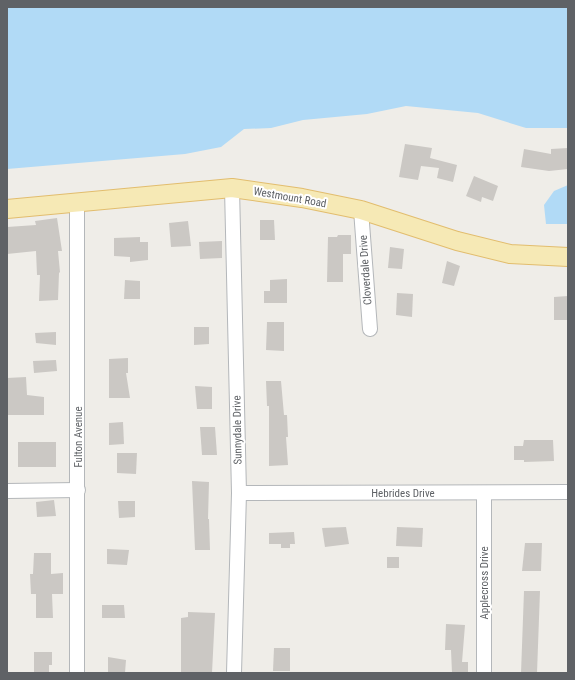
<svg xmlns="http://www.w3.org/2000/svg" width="575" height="680" font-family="'Roboto Condensed',sans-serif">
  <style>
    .water { fill: #b1daf6 }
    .building { fill: #cbc8c4 }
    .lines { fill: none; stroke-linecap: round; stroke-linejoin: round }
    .minor-casing { stroke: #b4b7ba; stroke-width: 16 }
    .major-casing { stroke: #e2bd6e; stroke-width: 20 }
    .minor { stroke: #fff; stroke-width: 14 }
    .major { stroke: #f6e9b5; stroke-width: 18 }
    .labels { text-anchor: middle; stroke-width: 4; stroke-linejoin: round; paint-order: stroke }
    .street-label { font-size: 11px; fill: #5f6266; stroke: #fff }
  </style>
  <rect width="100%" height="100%" fill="#efede8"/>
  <!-- water -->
  <g class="water">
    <path d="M7,7H568V128H526L478,113L406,106L367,114L303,120L271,128L244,129L221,147L185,154L7,169Z"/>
    <path d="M568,185V224H546L544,205L554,191Z"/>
  </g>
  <!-- building -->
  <g class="building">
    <path d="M405,144L432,148L430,158L457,165L453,182L437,178L439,168L421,166L418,180L399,177Z"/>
    <path d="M568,148V169L549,171L521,167L524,149L551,154V149Z"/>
    <path d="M474,176L498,186L493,201L482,197L481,202L466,196Z"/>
    <path d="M57,218L62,251H58L60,272L59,273L58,300L39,301L40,275H37L36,251L7,254V227L36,225L35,221Z"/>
    <path d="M260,220H274L275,240H260Z"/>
    <path d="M188,221L191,246L171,247L169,223Z"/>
    <path d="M338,235H351V254H343V282H327L328,237H337Z"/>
    <path d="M140,237V242H148V260L130,262V257L114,256V238Z"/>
    <path d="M222,241V258L200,259L199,242Z"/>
    <path d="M390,247L404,249L402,269L388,268Z"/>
    <path d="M447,261L460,266L454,286L442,283Z"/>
    <path d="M287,279V303H264V291H270V280Z"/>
    <path d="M125,280L140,281V299H124Z"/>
    <path d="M397,293L413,294L412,317L396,315Z"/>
    <path d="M568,296V320H554V297Z"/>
    <path d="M267,322H284V351L266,350Z"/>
    <path d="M194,327H209V344L194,345Z"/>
    <path d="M56,332V345L36,343L35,333Z"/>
    <path d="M128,358V373H126L130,398H109V359Z"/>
    <path d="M56,360L57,371L34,373L33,361Z"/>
    <path d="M26,377L27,395L44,397V415H7V378Z"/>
    <path d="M266,381H281L284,415H287L288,437H286L288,465L269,466V406H267Z"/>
    <path d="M195,386L212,387V409H197Z"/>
    <path d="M123,422L124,444L109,445V423Z"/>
    <path d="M200,427H215L217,455H202Z"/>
    <path d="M524,440H553L554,461L524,462V460H514V446H523Z"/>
    <rect x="18" y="442" width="38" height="25"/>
    <path d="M117,453H137L136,474L117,473Z"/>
    <path d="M192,481L209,482L208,519H209L210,550H195Z"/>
    <path d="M54,500L56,516L37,517L36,502Z"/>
    <path d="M118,501H135V517L119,518Z"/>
    <path d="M346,527L349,544L325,547L322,528Z"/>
    <path d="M397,527L423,528L422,547L396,546Z"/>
    <path d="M294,532L295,544H290V548H281V544H269V533Z"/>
    <path d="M525,543H542L541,571H522Z"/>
    <path d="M107,549L129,550L127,565L107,564Z"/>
    <path d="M34,553H51V574L63,573V594H52L53,618H36V594H31L30,574H33Z"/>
    <rect x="387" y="557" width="12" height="11"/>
    <path d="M524,591H540L537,673H521Z"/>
    <path d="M102,605H124L125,618H102Z"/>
    <path d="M188,612L215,613L212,673H181V618L188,617Z"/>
    <path d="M446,624L465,625L462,662H468V673H452L451,650H445Z"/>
    <path d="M274,648H290V671H273Z"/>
    <path d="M34,652H52V665H49V673H34Z"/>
    <path d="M108,657L126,660L125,673H108Z"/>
  </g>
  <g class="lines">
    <!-- minor casing -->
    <g class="minor-casing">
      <g id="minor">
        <path d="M232,188L239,493L234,673"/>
        <path d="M361,210L370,329"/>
        <path d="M7,491L78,490"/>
        <path d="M239,493L568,492"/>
        <path d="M77,673V202"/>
        <path d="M484,673V493"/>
      </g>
    </g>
    <!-- major casing -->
    <g class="major-casing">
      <path id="major" d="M7,209L232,188L302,198L361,210L457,241L510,254L568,257"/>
    </g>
    <!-- minor -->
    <use href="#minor" class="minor"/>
    <!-- major -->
    <use href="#major" class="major"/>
  </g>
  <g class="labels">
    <!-- street labels -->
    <g class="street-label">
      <text transform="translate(290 197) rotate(10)" y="4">Westmount Road</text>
      <text transform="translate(365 270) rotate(-94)" y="4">Cloverdale Drive</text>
      <text transform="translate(237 430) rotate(-91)" y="4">Sunnydale Drive</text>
      <text transform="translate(78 437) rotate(-90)" y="4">Fulton Avenue</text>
      <text x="403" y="497">Hebrides Drive</text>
      <text transform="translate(484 583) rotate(-90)" y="4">Applecross Drive</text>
    </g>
  </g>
  <!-- border -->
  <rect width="575" height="680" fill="none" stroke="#5f6266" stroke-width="16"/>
</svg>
